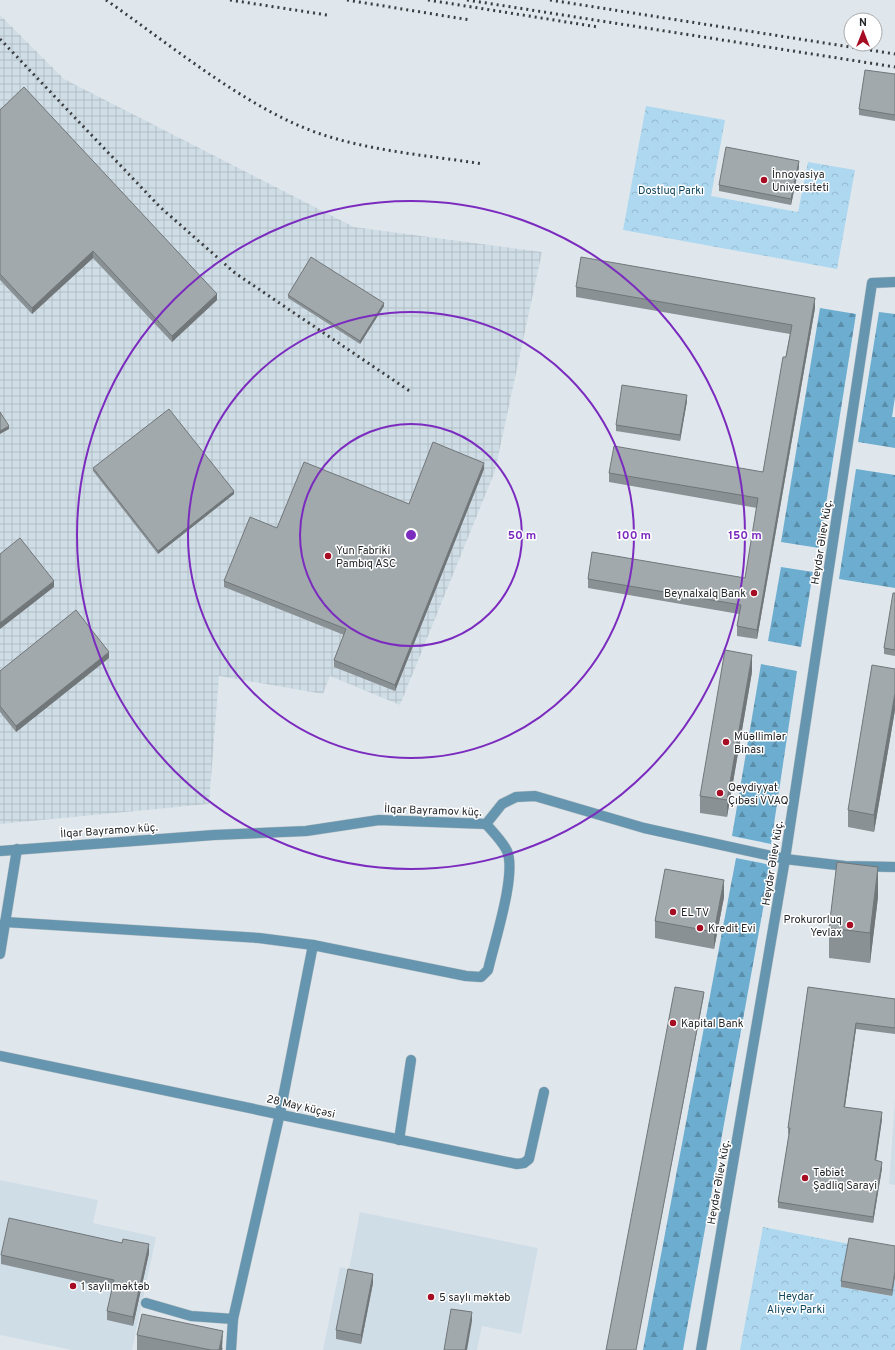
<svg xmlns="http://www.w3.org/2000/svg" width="895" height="1350" font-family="Overpass,sans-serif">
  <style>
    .built { fill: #cfdde6 }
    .industrial { fill: url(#industrial-grid) }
    .forest { fill: url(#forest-firs) }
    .park { fill: url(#park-crowns) }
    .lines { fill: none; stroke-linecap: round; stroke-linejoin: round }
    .minor-casing { stroke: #bec5c9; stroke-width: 11 }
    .tertiary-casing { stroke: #bec5c9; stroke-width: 11 }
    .minor { stroke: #6595af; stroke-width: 10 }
    .tertiary { stroke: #6595af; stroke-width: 10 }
    .rail { stroke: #3a3e40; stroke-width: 3; stroke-dasharray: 2 4; stroke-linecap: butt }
    .wall { fill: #8a9195 }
    .shaded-wall { fill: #717679 }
    .building { fill: #a1a9ad; stroke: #717679 }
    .ring { fill: none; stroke: #7b2cbf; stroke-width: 2 }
    .poi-dot { fill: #a60d22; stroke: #fff; stroke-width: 1.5 }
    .labels { text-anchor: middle; stroke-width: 3; stroke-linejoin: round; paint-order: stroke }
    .poi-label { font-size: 11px; fill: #25282a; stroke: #fff; text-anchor: start }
    .park-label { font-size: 11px; fill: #0f455d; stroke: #fff }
    .street-label { font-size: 11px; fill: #25282a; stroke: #fff }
    .centre { fill: #7b2cbf; stroke: #fff; stroke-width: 2 }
    .ring-label { font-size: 12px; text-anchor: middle; font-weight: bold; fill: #7b2cbf; stroke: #fff; stroke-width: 3; stroke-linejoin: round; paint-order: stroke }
  </style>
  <defs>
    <pattern id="industrial-grid" width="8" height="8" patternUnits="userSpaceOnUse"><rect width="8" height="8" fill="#cfdde6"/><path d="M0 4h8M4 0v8" fill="none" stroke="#b2bec5"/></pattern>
    <pattern id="forest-firs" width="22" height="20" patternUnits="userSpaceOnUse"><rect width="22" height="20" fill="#6dadd0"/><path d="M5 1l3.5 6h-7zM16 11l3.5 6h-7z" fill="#598da9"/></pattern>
    <pattern id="park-crowns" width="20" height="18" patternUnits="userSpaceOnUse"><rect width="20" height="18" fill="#add8f0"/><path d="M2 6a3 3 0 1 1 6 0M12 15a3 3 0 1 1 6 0" fill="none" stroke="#95b9ce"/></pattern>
  </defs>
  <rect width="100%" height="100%" fill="#e0e7ec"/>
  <!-- built -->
  <g class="built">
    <path d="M895,1099V1185L889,1184Z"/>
    <path d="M0,1180L98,1200L93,1223L156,1237L132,1350H72L0,1335Z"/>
    <path d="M360,1212L538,1248L521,1334L482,1326L477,1350H323L340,1267L349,1269Z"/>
  </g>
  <!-- industrial -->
  <path class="industrial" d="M0,15L64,79L354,227L542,252L495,471L400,705L330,676L323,694L219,676L209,804L0,824Z"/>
  <!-- forest -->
  <g class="forest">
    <path d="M820,308L856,314L819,548L781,542Z"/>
    <path d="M879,312L895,314V397L892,417H895V448L858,442Z"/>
    <path d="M856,469L895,475V588L839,579Z"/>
    <path d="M781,567L813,572L801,647L768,641Z"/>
    <path d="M761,664L797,671L771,844L732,836Z"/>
    <path d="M736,858L771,865L683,1350H643Z"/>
  </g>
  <!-- park -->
  <g class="park">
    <path d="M646,106L725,120L711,196L798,212L808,162L855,170L837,269L623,230Z"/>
    <path d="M763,1227L849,1244L841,1287L891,1296L895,1277V1350H740Z"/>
  </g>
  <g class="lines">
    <!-- minor casing -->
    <g class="minor-casing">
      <g id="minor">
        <path d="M0,851L214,835L306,831L379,820L486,824L502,804L516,797L535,796L644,828L785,859L845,866L895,867"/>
        <path d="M5,922L259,938L313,945L466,976L481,977L488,970C494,943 517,874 507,851C503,842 493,832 486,824"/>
        <path d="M0,954L17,849"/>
        <path d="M0,1056L517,1164L524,1163L529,1159L544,1092"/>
        <path d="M399,1140L411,1060"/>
        <path d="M146,1303L191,1316L233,1319L280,1113L313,945"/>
        <path d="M231,1350L233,1319"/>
      </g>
    </g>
    <!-- tertiary casing -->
    <g class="tertiary-casing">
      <path id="tertiary" d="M701,1350L785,859L872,283L895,282"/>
    </g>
    <!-- minor -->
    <use href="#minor" class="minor"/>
    <!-- tertiary -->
    <use href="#tertiary" class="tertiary"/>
    <!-- rail -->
    <g class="rail">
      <path d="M106,0C165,41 228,93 293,123C351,150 420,154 483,164"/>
      <path d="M230,0L327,15"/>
      <path d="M347,0L470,20"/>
      <path d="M428,0L598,27"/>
      <path d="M467,0L895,67"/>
      <path d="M550,0L895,54"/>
      <path d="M0,39L160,207L235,273L411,392"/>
    </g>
  </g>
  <!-- wall -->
  <g class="wall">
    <path d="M895,74V121L859,115V109Z"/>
    <path d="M0,110L217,300L172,342L93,258L32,314L0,280Z"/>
    <path d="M799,167L791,205L719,191V185Z"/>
    <path d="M576,287L815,308L757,639L737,636V626L739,614L588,588V579L745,578L757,508L609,482V473L763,472L790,334L576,297Z"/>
    <path d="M288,295L384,306L360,344L288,298Z"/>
    <path d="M687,401L680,441L616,431V425Z"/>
    <path d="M93,468L234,494L158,554L93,471Z"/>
    <path d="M484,469L395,691L334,667V660L344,635L224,587V581L277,528L409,504Z"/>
    <path d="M895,593V656L884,654V648Z"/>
    <path d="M109,658L16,732L0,712V671Z"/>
    <path d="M895,669V710L874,832L848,827V810Z"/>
    <path d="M752,672L727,817L700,813V796Z"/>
    <path d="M724,897L714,949L655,938V921Z"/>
    <path d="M878,897L870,963L829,958V928Z"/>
    <path d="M808,987L895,999V1034L856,1029L845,1107L882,1119L876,1161L882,1168L873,1223L778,1208V1202L789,1134H788V1128Z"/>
    <path d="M895,1246L892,1296L841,1287V1281Z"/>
    <path d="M149,1253L133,1326L107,1320V1311L112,1289L1,1264V1255Z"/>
    <path d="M373,1283L361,1344L336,1339V1330Z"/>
    <path d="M137,1335L223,1348L222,1350H137Z"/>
  </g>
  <!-- shaded-wall -->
  <g class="shaded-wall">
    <path d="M799,161V167L791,205V199Z"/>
    <path d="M93,251V258L32,314V308Z"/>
    <path d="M217,294V300L172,342V336Z"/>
    <path d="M815,298V308L757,639V630Z"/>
    <path d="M384,303V306L360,344V341Z"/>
    <path d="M687,395V401L680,441V435Z"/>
    <path d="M9,426V429L0,434V431Z"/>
    <path d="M484,463V469L395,691V685Z"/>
    <path d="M234,491V494L158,554V551Z"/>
    <path d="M54,581V587L0,629V623Z"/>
    <path d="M109,652V658L16,732V726Z"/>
    <path d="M752,655V672L727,817V800Z"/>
    <path d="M895,693V710L874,832V815Z"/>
    <path d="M878,867V897L870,963V933Z"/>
    <path d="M724,880V897L714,949V932Z"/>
    <path d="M704,992V995L636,1350Z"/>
    <path d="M856,1023V1029L844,1113V1107Z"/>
    <path d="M882,1112V1119L875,1167V1160Z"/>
    <path d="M882,1162V1168L873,1223V1217Z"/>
    <path d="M149,1244V1253L133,1326V1317Z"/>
    <path d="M895,1271V1277L892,1296V1290Z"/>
    <path d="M373,1274V1283L361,1344V1335Z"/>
    <path d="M472,1312V1321L467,1350H465Z"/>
    <path d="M223,1331L222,1350H219Z"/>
  </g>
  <!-- building -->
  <g class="building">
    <path d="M865,70L895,74V115L859,109Z"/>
    <path d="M24,87L217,294L172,336L93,251L32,308L0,274V110Z"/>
    <path d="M726,147L799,161L791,199L719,185Z"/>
    <path d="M311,257L384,303L360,341L288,295Z"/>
    <path d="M581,257L815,298L757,630L737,626L741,605L588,579L592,552L745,578L758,498L609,473L614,446L763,472L783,357H786L792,325L576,287Z"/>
    <path d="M622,385L687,395L680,435L616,425Z"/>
    <path d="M169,409L234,491L158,551L93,468Z"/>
    <path d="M0,412L9,426L0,431Z"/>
    <path d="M433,442L484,463L395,685L334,660L346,629L224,581L250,517L277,528L304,462L409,504Z"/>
    <path d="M20,538L54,581L0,623V554Z"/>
    <path d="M893,593H895V650L884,648Z"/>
    <path d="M76,610L109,652L16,726L0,706V671Z"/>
    <path d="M725,650L752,655L727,800L700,796Z"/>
    <path d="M872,665L895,669V693L874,815L848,810Z"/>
    <path d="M837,862L878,867L870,933L829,928Z"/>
    <path d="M665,869L724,880L714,932L655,921Z"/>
    <path d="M675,987L704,992L636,1350H606Z"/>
    <path d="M808,987L895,999V1028L856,1023L844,1107L882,1112L875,1160L882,1162L873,1217L778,1202L790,1128H788Z"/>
    <path d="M9,1218L122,1243L123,1239L149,1244L133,1317L107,1311L114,1280L1,1255Z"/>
    <path d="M849,1238L895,1246V1271L892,1290L841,1281Z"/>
    <path d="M348,1269L373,1274L361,1335L336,1330Z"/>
    <path d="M451,1309L472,1312L465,1350H444Z"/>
    <path d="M142,1314L223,1331L219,1350H211L137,1335Z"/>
  </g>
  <!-- distance rings -->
  <g class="ring">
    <circle cx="411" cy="535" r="111"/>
    <circle cx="411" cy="535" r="223"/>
    <circle cx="411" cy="535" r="334"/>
  </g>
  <!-- markers -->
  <g class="poi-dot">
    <circle cx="764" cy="180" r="4"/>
    <circle cx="328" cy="556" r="4"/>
    <circle cx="754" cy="593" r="4"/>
    <circle cx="726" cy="742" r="4"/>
    <circle cx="720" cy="793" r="4"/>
    <circle cx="673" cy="912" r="4"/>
    <circle cx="850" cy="925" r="4"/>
    <circle cx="700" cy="928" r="4"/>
    <circle cx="673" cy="1023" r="4"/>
    <circle cx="805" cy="1178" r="4"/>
    <circle cx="73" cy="1286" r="4"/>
    <circle cx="431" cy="1297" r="4"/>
  </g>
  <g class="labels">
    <!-- poi labels -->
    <g class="poi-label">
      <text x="772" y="178">İnnovasiya<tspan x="772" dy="13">Universiteti</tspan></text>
      <text x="336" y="554">Yun Fabriki<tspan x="336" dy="13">Pambıq ASC</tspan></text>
      <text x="746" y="597" text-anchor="end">Beynalxalq Bank</text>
      <text x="734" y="740">Müəllimlər<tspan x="734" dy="13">Binası</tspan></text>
      <text x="728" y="791">Qeydiyyat<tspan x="728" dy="13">Çıbəsi VVAQ</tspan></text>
      <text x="681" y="916">EL TV</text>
      <text x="842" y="923" text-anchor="end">Prokurorluq<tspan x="842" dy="13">Yevlax</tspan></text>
      <text x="708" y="932">Kredit Evi</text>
      <text x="681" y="1027">Kapital Bank</text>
      <text x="813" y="1176">Təbiət<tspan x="813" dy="13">Şadliq Sarayi</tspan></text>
      <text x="81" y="1290">1 saylı məktəb</text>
      <text x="439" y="1301">5 saylı məktəb</text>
    </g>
    <!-- park labels -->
    <g class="park-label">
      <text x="671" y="194">Dostluq Parkı</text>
      <text x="796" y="1300">Heydar<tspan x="796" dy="13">Aliyev Parki</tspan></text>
    </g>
    <!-- street labels -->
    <g class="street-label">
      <text transform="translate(821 542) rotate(-81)" y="4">Heydər Əliev küç.</text>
      <text transform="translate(433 810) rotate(2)" y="4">İlqar Bayramov küç.</text>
      <text transform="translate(109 830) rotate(-4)" y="4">İlqar Bayramov küç.</text>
      <text transform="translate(772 863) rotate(-81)" y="4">Heydər Əliev küç.</text>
      <text transform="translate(301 1106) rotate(13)" y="4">28 May küçəsi</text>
      <text transform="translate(718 1182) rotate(-80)" y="4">Heydər Əliev küç.</text>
    </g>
  </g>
  <circle cx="411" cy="535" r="6" class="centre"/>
  <g class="ring-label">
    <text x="522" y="539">50 m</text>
    <text x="634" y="539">100 m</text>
    <text x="745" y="539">150 m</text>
  </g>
  <!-- north arrow -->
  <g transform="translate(863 32)"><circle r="19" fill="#ffffff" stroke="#a8a9aa"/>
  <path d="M0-3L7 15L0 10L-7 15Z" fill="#a60d22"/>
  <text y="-6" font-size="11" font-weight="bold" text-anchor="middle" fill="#25282a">N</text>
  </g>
</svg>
